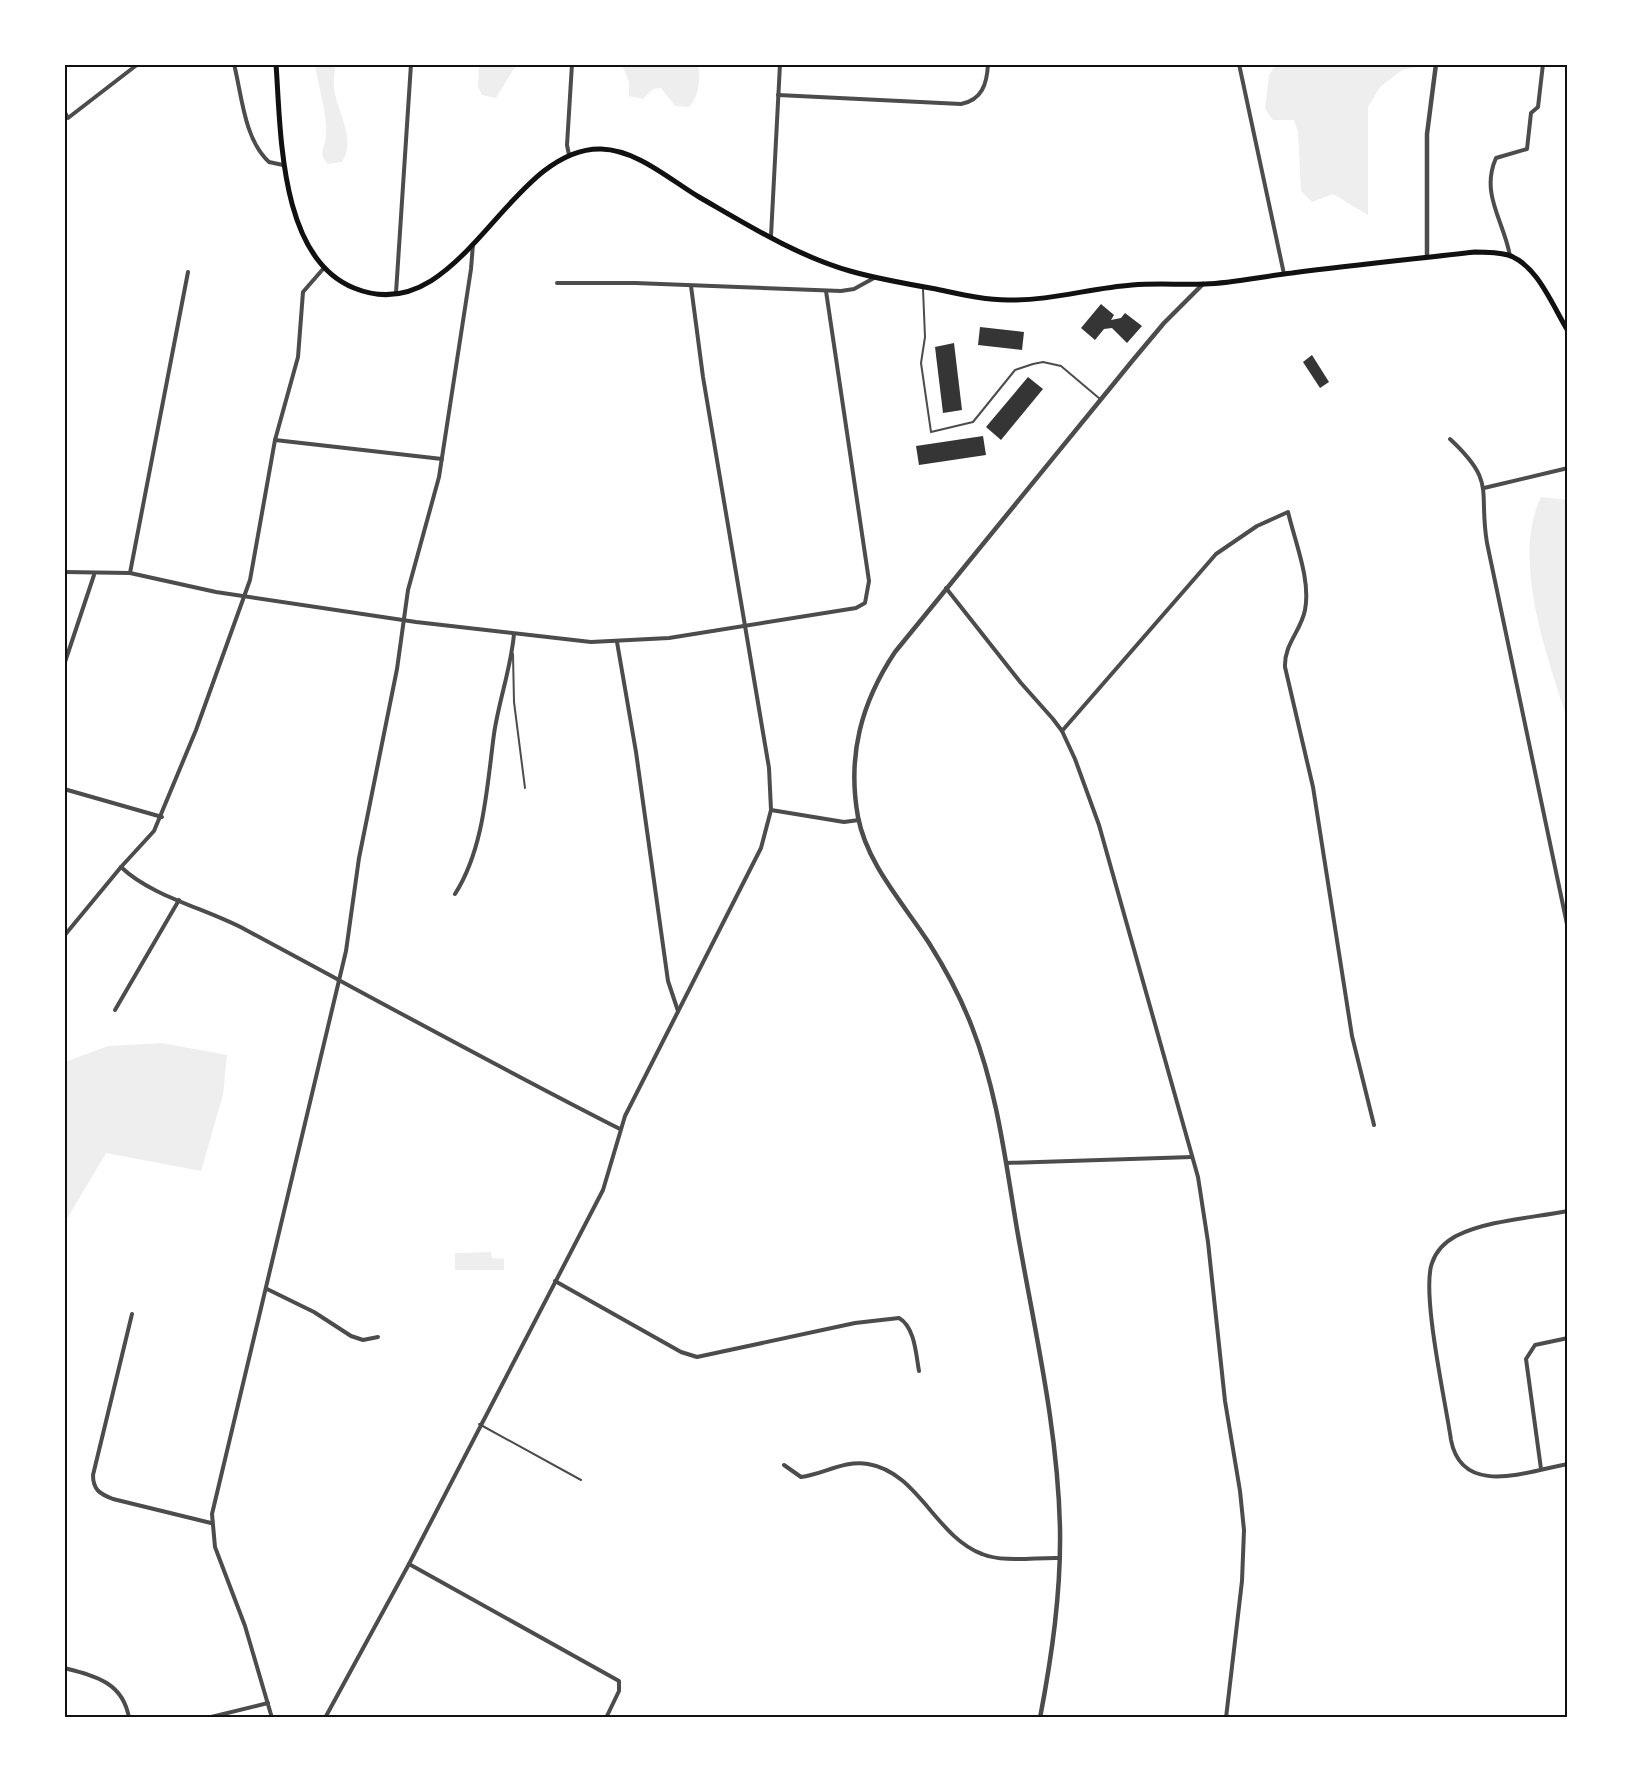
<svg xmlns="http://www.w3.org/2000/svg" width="1632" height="1782" font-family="'Alegreya Sans',sans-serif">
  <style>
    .green { fill: #eee }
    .building { fill: #353535 }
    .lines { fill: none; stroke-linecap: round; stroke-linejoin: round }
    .service { stroke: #4c4c4c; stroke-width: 2 }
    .minor { stroke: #4c4c4c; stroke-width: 4 }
    .tertiary { stroke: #4c4c4c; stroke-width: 4.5 }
    .secondary { stroke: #111; stroke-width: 5 }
    .neatline { fill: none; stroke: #111; stroke-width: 2 }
  </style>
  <rect width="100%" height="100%" fill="#fff"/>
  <!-- green -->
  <g class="green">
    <path d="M315,65H335C335,72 333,81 334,88C337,112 357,140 342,162L328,164C317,153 326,147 326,134C327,112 318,86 315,65Z"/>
    <path d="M479,65H516L496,98L482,95L478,87Z"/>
    <path d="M622,65H698C701,78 699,97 689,107L675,106L661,88L653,89L643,99L629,96V82Z"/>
    <path d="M1276,65H1428L1402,70L1380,87L1368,107V215L1333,194L1312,202L1301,191L1298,132L1294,120H1273L1265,109L1269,75Z"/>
    <path d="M1541,497L1567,500V718C1547,656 1511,559 1541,497Z"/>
    <path d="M162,1043L227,1055L223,1095L201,1171L106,1153L65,1222V1062L108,1046Z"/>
    <path d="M491,1252L492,1258L504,1259V1270H455V1253Z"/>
  </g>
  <!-- building -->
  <g class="building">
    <path d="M1101,304L1114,315L1111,320L1121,318L1125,313L1142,326L1127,343L1112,328L1104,329L1095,340L1081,328Z"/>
    <path d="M980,327L1024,332L1022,350L978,345Z"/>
    <path d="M954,343L962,410L943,413L935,347Z"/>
    <path d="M1312,355L1329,382L1320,388L1303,362Z"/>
    <path d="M1028,377L1043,389L1001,440L986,427Z"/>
    <path d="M983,436L986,455L919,465L916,446Z"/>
  </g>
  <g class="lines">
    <!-- service -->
    <g class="service">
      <path d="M923,289L925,337L921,363L931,432L973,422L1015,370L1033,364L1043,362L1061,366L1100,399"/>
      <path d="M513,654L514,702L525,788"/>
      <path d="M479,1424L581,1480"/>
    </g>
    <!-- minor -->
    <g class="minor">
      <path d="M234,64C242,96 244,139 269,162L283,165"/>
      <path d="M1239,64L1284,274"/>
      <path d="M778,95L961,104C982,100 987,84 988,64"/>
      <path d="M64,111L68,118L138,64"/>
      <path d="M569,155L567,145L572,64"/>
      <path d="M771,236L780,64"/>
      <path d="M1510,256C1504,221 1480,194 1496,158L1527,149L1531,113L1538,107L1543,64"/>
      <path d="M557,283H635L841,291L854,289L874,278"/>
      <path d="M396,293L411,64"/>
      <path d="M1450,439C1497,483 1478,489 1487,543L1568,929"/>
      <path d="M275,440L442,459"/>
      <path d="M1484,488L1568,468"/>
      <path d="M64,572L130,573L216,592L416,622L591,642L669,638L856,608L865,603L869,581L826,291"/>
      <path d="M130,573L188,272"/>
      <path d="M946,588L1021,683L1053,719L1062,731L1075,759L1099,825L1198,1177L1208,1242L1225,1401L1240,1491L1244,1530L1242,1581L1226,1718"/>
      <path d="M617,642L636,752L668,981L678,1011"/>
      <path d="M64,665L94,575"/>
      <path d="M1062,731L1216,554L1257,526L1288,512C1295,542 1311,580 1305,610C1301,631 1284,644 1285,667L1313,787L1352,1036L1374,1125"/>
      <path d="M64,789L162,817"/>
      <path d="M771,810L844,822L859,820"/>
      <path d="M121,867C152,897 208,909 246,930C371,997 494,1065 620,1129"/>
      <path d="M455,894C484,849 487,786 494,734C499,700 511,668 514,634"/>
      <path d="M64,936L121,867L154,831L196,730L250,580L275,440L298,357L303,292L323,269"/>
      <path d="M115,1010L179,900"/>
      <path d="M1006,1163L1192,1157"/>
      <path d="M1568,1211C1532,1218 1488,1220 1456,1236C1445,1242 1436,1251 1432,1263C1421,1293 1446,1404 1451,1440C1462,1498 1528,1471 1568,1464"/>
      <path d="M555,1281L681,1352L697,1357L855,1323L899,1318C915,1327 916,1355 919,1371"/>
      <path d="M267,1289L314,1312L351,1336L363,1340L378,1337"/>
      <path d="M132,1314L93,1475C93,1490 100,1494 113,1499L211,1523"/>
      <path d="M784,1465L801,1477C824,1474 844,1460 868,1464C918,1472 936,1537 982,1554C1004,1563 1036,1557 1060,1558"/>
      <path d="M1541,1469L1526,1359L1535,1345L1568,1338"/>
      <path d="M409,1564L619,1681V1691L606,1718"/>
      <path d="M64,1668C95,1676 123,1682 129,1718"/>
      <path d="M207,1718L268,1703"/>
      <path d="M272,1718L245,1626L215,1547L212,1514L346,951L359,858L397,669L408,590L439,477L471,269L473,244"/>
      <path d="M325,1718L409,1564L603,1190L625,1116L761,848L771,810L769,768L703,377L691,286"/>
    </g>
    <!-- tertiary -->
    <g class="tertiary">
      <path d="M1427,257V134L1436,64"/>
      <path d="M1040,1718C1052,1655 1061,1593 1060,1529C1058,1430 1035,1332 1018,1235C1006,1166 998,1093 972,1027C961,998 946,970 929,943C903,903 867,864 858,817C847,756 861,703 895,652L1133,360L1164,323L1203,284"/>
    </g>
    <!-- secondary -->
    <path class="secondary" d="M276,64C281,132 279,258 354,288C461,332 507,147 601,149C637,150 669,179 699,197C746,224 797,256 850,271C878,279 907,284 936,289C960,294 984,300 1008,300C1050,301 1091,288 1132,285C1156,283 1181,285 1205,284C1234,283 1264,276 1292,273C1353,265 1414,259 1475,252C1486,252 1497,252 1508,255C1537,264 1553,307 1568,331"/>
  </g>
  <!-- border -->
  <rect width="1632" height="1782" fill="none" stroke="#ffffff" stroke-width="132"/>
  <rect x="66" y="66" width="1500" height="1650" class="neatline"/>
</svg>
